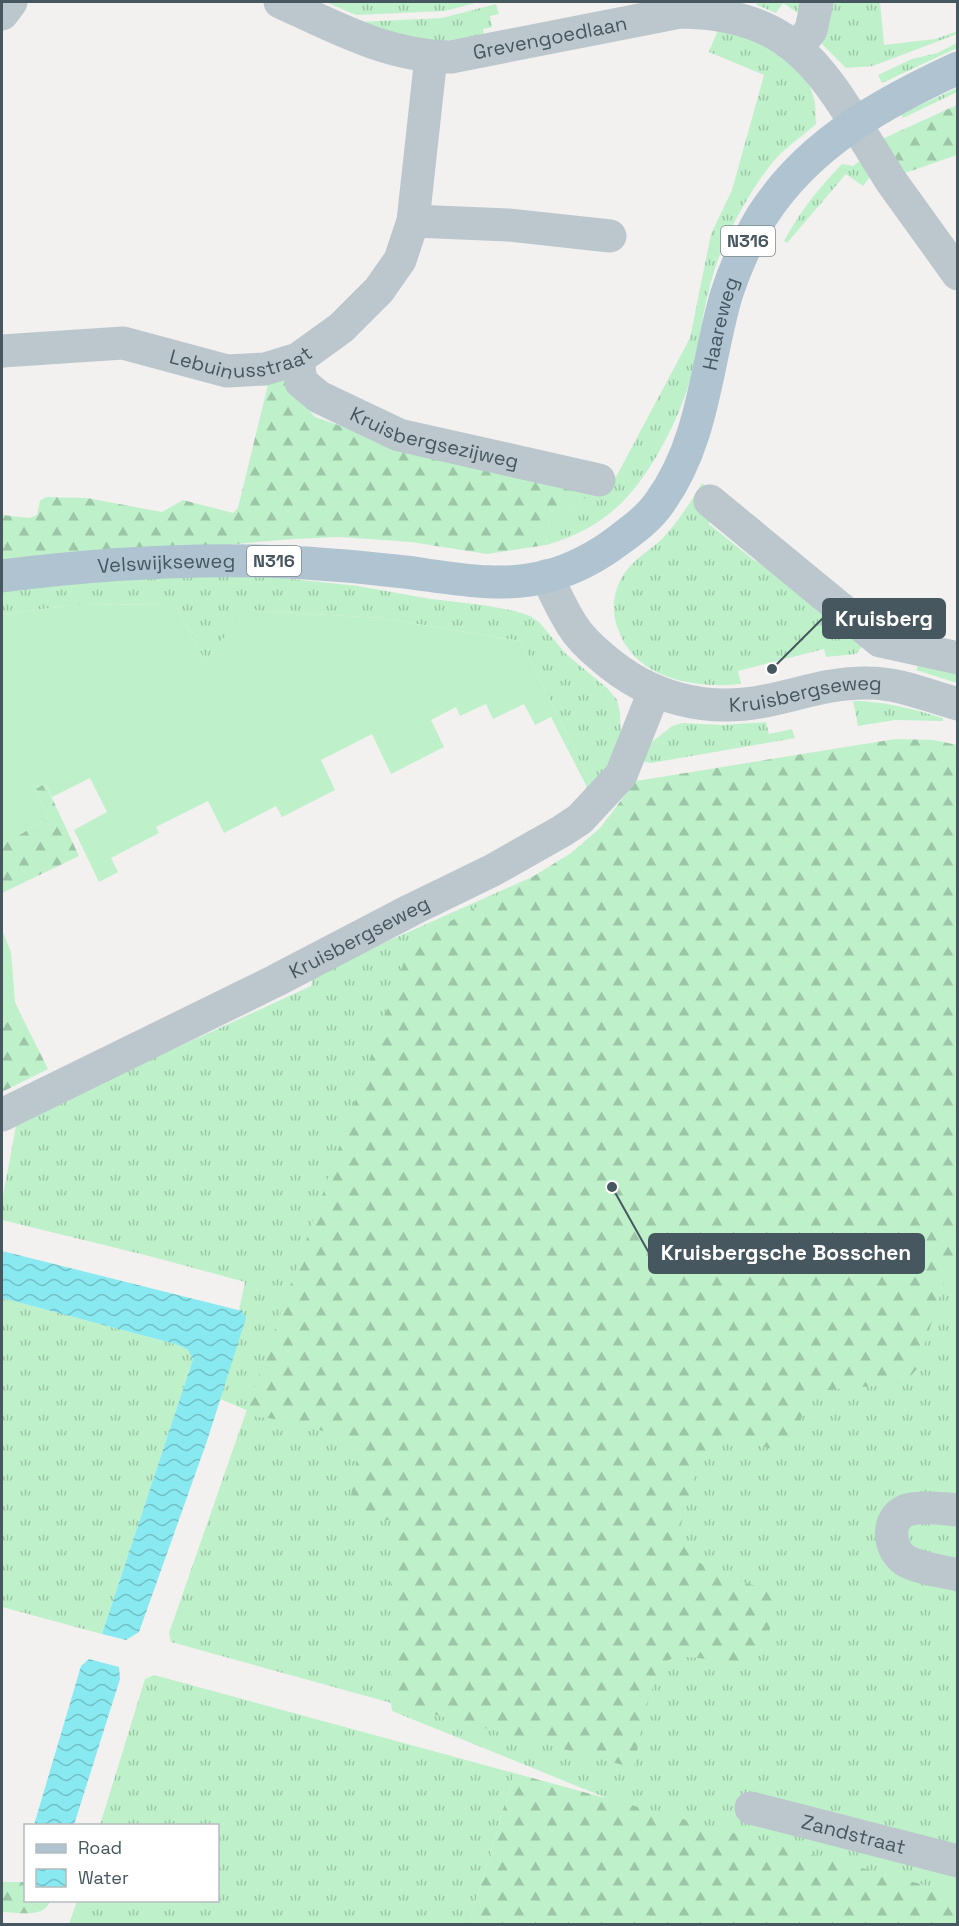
<svg xmlns="http://www.w3.org/2000/svg" width="959" height="1926" font-family="'Space Grotesk',sans-serif">
  <style>
    .grass { fill: url(#grass-tufts) }
    .forest { fill: url(#forest-firs) }
    .garden { fill: #bef1ca }
    .water { fill: url(#water-waves) }
    .lines { fill: none; stroke-linecap: round; stroke-linejoin: round }
    .minor { stroke: #bbc7cd; stroke-width: 33 }
    .tertiary { stroke: #bbc7cd; stroke-width: 33 }
    .primary { stroke: #afc4d0; stroke-width: 33 }
    .labels { text-anchor: middle; stroke-width: 6; stroke-linejoin: round; paint-order: stroke }
    .shield { fill: #fff; stroke: #7e898f; stroke-width: 1.5 }
    .shield-label { font-size: 18px; font-weight: bold; fill: #47575f }
    .street-label { font-size: 20px; fill: #47575f; stroke: #fff }
    .leader { fill: none; stroke: #47575f; stroke-width: 2 }
    .callout-dot { fill: #47575f; stroke: #fff; stroke-width: 2 }
    .callout { fill: #47575f; stroke: #47575f; stroke-width: 2 }
    .callout-label { font-size: 21px; text-anchor: middle; font-weight: bold; fill: #fff }
  </style>
  <defs>
    <pattern id="grass-tufts" width="24" height="20" patternUnits="userSpaceOnUse" patternTransform="scale(1.5)"><rect width="24" height="20" fill="#bef1ca"/><path d="M3 7l-1-3M5 7V3M7 7l1-3M15 17l-1-3M17 17v-4M19 17l1-3" fill="none" stroke="#9cc6a7"/></pattern>
    <pattern id="forest-firs" width="22" height="20" patternUnits="userSpaceOnUse" patternTransform="scale(1.5)"><rect width="22" height="20" fill="#bef1ca"/><path d="M5 1l3.5 6h-7zM16 11l3.5 6h-7z" fill="#9cc6a7"/></pattern>
    <pattern id="water-waves" width="16" height="10" patternUnits="userSpaceOnUse" patternTransform="scale(1.5)"><rect width="16" height="10" fill="#89e9f0"/><path d="M0 5q4-4 8 0t8 0" fill="none" stroke="#72c0c6"/></pattern>
  </defs>
  <rect width="100%" height="100%" fill="#f3f0f0"/>
  <!-- grass -->
  <g class="grass">
    <path d="M326,2H475V3L445,11L356,15Z"/>
    <path d="M756,2H808L801,15L783,3L776,13L757,5Z"/>
    <path d="M824,2H880L884,45L935,39L958,31L957,34L873,66L846,68L816,38Z"/>
    <path d="M496,4L499,14L490,16L492,27L483,29L484,35L432,43L358,22L442,18Z"/>
    <path d="M719,27L774,49L806,74L815,102L816,124C805,134 792,143 781,153C759,175 731,225 720,254C705,292 701,334 692,373C687,393 678,415 669,433C640,490 610,527 546,545L549,522L616,477L690,338L711,234L732,190L764,75L709,52Z"/>
    <path d="M957,43V48L882,83L878,75L912,59L937,53Z"/>
    <path d="M957,88V92L903,118L901,114Z"/>
    <path d="M864,158L874,171L863,186L846,174L787,243L784,241C801,210 818,189 842,164L853,166Z"/>
    <path d="M702,483L711,491L709,524L755,561L767,559L868,639L856,654L826,657L824,649L738,671L741,684C695,689 635,679 618,629C611,612 613,593 622,577C631,561 649,551 662,539C678,522 690,503 702,483Z"/>
    <path d="M264,576L358,586L431,599L483,605L515,611L530,616L539,622L566,654L607,688L617,700L620,713L621,735L609,767L579,800L590,781L521,641L380,618L247,610L205,661L175,604L72,605L2,615V589L124,578Z"/>
    <path d="M921,659L957,664V683L916,670Z"/>
    <path d="M853,701C885,701 913,709 943,718V721L895,720L858,726Z"/>
    <path d="M766,722L769,734L792,729L795,738L651,763L641,761L653,741L672,726L683,723L721,725Z"/>
    <path d="M957,765V1924H549L604,1797L392,1711L390,1694L388,1702L171,1642L169,1633L245,1415L261,1416L220,1399L245,1282L153,1257L2,1220V1201L17,1121L311,986L314,974L622,837Z"/>
    <path d="M2,1298L175,1344L187,1349L193,1359L102,1634L2,1607Z"/>
    <path d="M154,1675L514,1773L469,1924H69L77,1901L218,1900V1826L100,1825L145,1679Z"/>
  </g>
  <!-- forest -->
  <g class="forest">
    <path d="M957,105V155L905,173L882,139Z"/>
    <path d="M277,372L315,417L399,446L600,488L549,522L546,545L487,554L411,542L340,537L293,539L2,564V515L30,518L37,515L40,501L46,497L87,498L162,512L183,500L233,513L238,508L270,376Z"/>
    <path d="M895,739L934,740L957,745V1251L943,1286L917,1369L907,1380L893,1384L820,1391L808,1398L792,1446L783,1452C768,1448 744,1440 728,1441C698,1442 689,1501 681,1525L682,1533L696,1560L706,1567L723,1576L766,1589L775,1603C768,1636 771,1647 741,1666C726,1663 684,1653 671,1659C650,1668 639,1745 634,1768L388,1702L397,1630L390,1582L395,1522L349,1510L359,1442L290,1421L245,1415L411,942L521,884L571,853L600,828L636,781Z"/>
    <path d="M45,783L79,856L2,893V845L48,818L36,789Z"/>
    <path d="M21,1015L48,1069L2,1092V1025Z"/>
    <path d="M514,1773L957,1894V1924H469Z"/>
    <path d="M2,1882H25L26,1900L50,1901C44,1919 18,1912 2,1912Z"/>
  </g>
  <!-- garden -->
  <g class="garden">
    <path d="M175,604L205,661L246,610L380,618L521,641L590,781L587,787L551,717L535,725L524,704L493,719L486,704L460,716L456,707L431,720L444,747L391,774L372,734L321,760L335,790L282,817L276,806L224,833L208,801L156,827L159,833L111,858L118,872L99,882L74,830L107,812L90,778L52,797L45,783L36,789L48,818L2,845V615L72,605Z"/>
    <path d="M2,930L11,952L15,1002L21,1015L2,1025Z"/>
  </g>
  <!-- water -->
  <g class="water">
    <path d="M2,1251L242,1311L246,1318L207,1441L139,1632L126,1640L102,1634L193,1359L187,1349L175,1344L2,1298Z"/>
    <path d="M89,1659L119,1667L120,1679L74,1825H34L81,1666Z"/>
  </g>
  <g class="lines">
    <!-- minor -->
    <g class="minor">
      <path d="M2,14L11,2"/>
      <path d="M797,48L811,30L817,2"/>
      <path d="M855,123L891,181L958,274"/>
      <path d="M413,221L508,225L610,236"/>
      <path id="s1" d="M2,351L123,343L227,371L265,369L298,359L341,328L379,290L400,260L413,221L431,57"/>
      <path id="s2" d="M298,359L301,382L319,397L399,435L599,480"/>
      <path d="M710,501L880,641L958,658"/>
      <path id="s3" d="M2,1115L275,981L411,910L493,870L562,831L580,819L621,775L654,692"/>
      <path d="M958,1510C945,1509 923,1506 911,1509C884,1514 887,1552 908,1562C922,1569 942,1571 958,1575"/>
      <path id="s4" d="M751,1808L958,1861"/>
    </g>
    <!-- tertiary -->
    <g class="tertiary">
      <path id="s5" d="M280,2C335,27 389,57 451,57L680,12C771,13 810,48 855,123"/>
      <path id="s6" d="M546,576C555,592 562,610 572,625C580,638 592,649 603,658C649,698 706,713 765,701C800,694 832,682 869,683C899,683 928,696 958,704"/>
    </g>
    <!-- primary -->
    <path class="primary" id="s7" d="M2,576C103,563 204,557 306,563C339,565 372,568 405,572C452,578 501,589 548,576C574,569 598,556 619,540C634,529 650,517 660,502C704,441 706,365 726,296C735,268 747,241 762,216C808,144 882,103 958,68"/>
  </g>
  <g class="labels">
    <!-- shield labels -->
    <g class="shield">
      <rect x="721" y="226" width="54" height="30" rx="4.5"/>
      <rect x="247" y="546" width="54" height="30" rx="4.5"/>
    </g>
    <g class="shield-label">
      <text x="748" y="247">N316</text>
      <text x="274" y="567">N316</text>
    </g>
    <!-- street labels -->
    <g class="street-label">
      <text dy="7" stroke="none"><textPath href="#s5" startOffset="282">Grevengoedlaan</textPath></text>
      <text dy="7" stroke="none"><textPath href="#s7" startOffset="874">Haareweg</textPath></text>
      <text dy="7" stroke="none"><textPath href="#s1" startOffset="243">Lebuinusstraat</textPath></text>
      <text dy="7" stroke="none"><textPath href="#s2" startOffset="170">Kruisbergsezijweg</textPath></text>
      <text dy="7" stroke="none"><textPath href="#s7" startOffset="165">Velswijkseweg</textPath></text>
      <text dy="7" stroke="none"><textPath href="#s6" startOffset="316">Kruisbergseweg</textPath></text>
      <text dy="7" stroke="none"><textPath href="#s3" startOffset="399">Kruisbergseweg</textPath></text>
      <text dy="7" stroke="none"><textPath href="#s4" startOffset="106">Zandstraat</textPath></text>
    </g>
  </g>
  <!-- callouts -->
  <path class="leader" d="M772 669L823 618M612 1187L649 1253"/>
  <g class="callout-dot">
    <circle cx="772" cy="669" r="6"/>
    <circle cx="612" cy="1187" r="6"/>
  </g>
  <g class="callout">
    <rect x="823" y="599" width="122" height="39" rx="6"/>
    <rect x="649" y="1234" width="275" height="39" rx="6"/>
  </g>
  <g class="callout-label">
    <text x="884" y="626">Kruisberg</text>
    <text x="786" y="1260">Kruisbergsche Bosschen</text>
  </g>
  <!-- border -->
  <rect width="959" height="1926" fill="none" stroke="#47575f" stroke-width="6"/>
  <!-- legend -->
  <rect x="24" y="1824" width="195" height="78" fill="#ffffff" stroke="#b5bcbf" stroke-width="1.5"/>
  <rect x="36" y="1844" width="30" height="9" fill="#afc4d0" stroke="#b5bcbf" stroke-width="1.5"/>
  <text x="78" y="1854" font-size="18" fill="#47575f">Road</text>
  <rect x="36" y="1869" width="30" height="18" fill="url(#water-waves)" stroke="#b5bcbf" stroke-width="1.5"/>
  <text x="78" y="1884" font-size="18" fill="#47575f">Water</text>
</svg>
